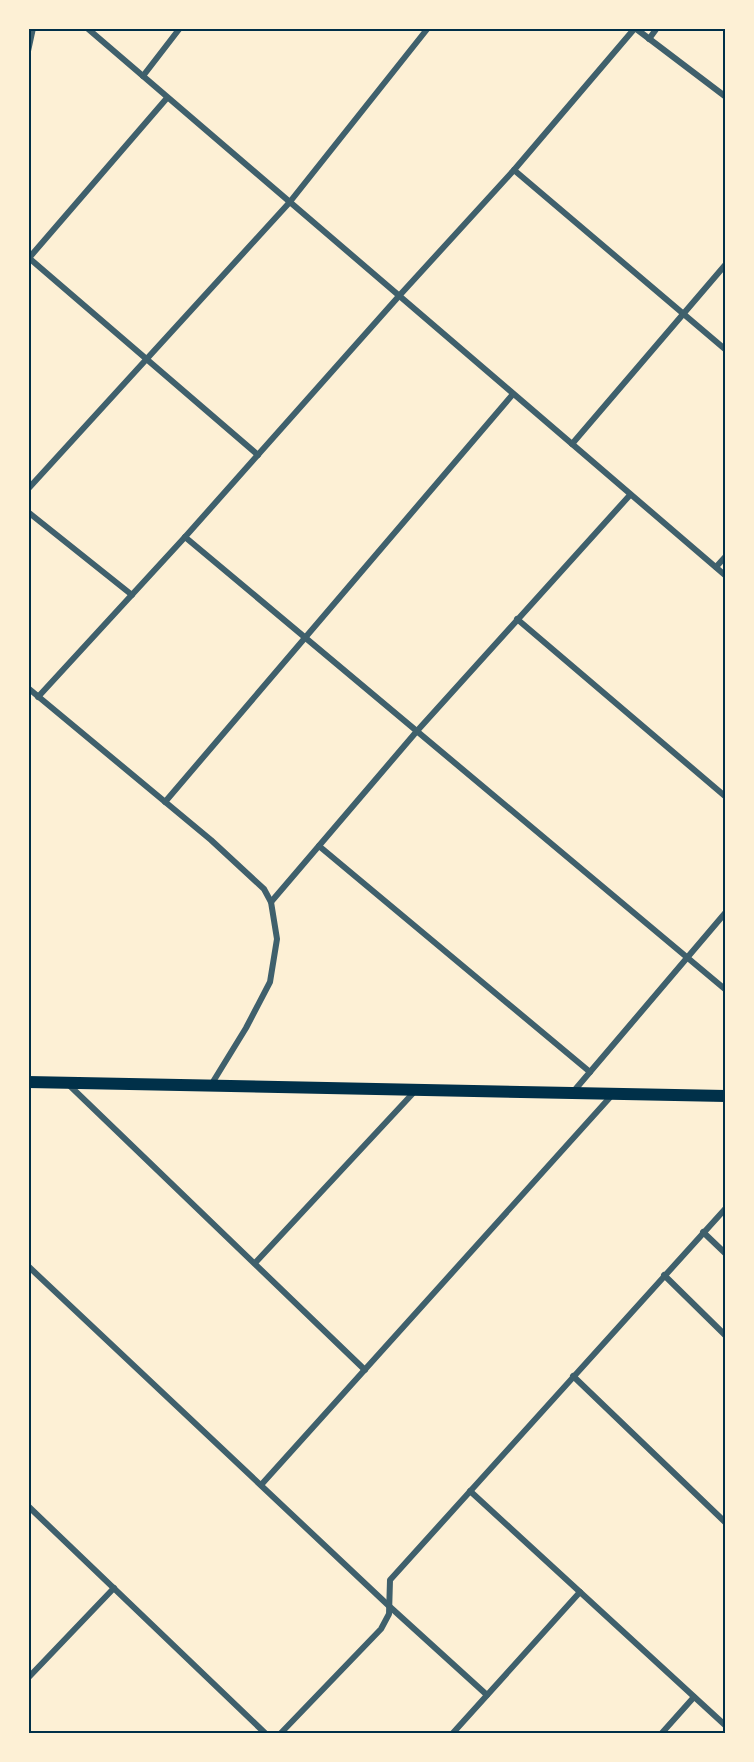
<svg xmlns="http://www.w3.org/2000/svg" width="754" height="1762" font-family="'Noto Sans',sans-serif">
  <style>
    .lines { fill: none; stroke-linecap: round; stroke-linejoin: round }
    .minor { stroke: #3f606c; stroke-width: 6 }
    .secondary { stroke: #003049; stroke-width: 12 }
    .neatline { fill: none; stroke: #003049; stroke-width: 2 }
  </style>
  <rect width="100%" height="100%" fill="#fdf0d5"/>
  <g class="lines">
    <!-- minor -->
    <g class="minor">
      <path d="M87,28L726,576"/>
      <path d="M635,28L726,97"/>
      <path d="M649,39L657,28"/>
      <path d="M28,51L33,28"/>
      <path d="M143,76L180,28"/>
      <path d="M167,98L29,258L258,455"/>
      <path d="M514,170L726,350"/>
      <path d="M572,444L726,264"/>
      <path d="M28,489L289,203L428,28"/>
      <path d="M28,512L132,595"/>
      <path d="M185,537L726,990"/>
      <path d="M716,567L726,556"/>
      <path d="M517,619L726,797"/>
      <path d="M28,688L211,840L264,889L271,902L277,939L270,982L246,1028L211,1085"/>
      <path d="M38,697L185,537L399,296L514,170L635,28"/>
      <path d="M165,802L513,394"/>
      <path d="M319,846L590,1072"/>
      <path d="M271,902L417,731L630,495"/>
      <path d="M69,1085L365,1370"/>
      <path d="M573,1092L726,912"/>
      <path d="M703,1232L726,1254"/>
      <path d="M255,1263L416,1090"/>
      <path d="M28,1266L389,1606L487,1695"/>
      <path d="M664,1275L726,1336"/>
      <path d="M573,1376L726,1523"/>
      <path d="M261,1485L613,1094"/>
      <path d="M470,1491L726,1726"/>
      <path d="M28,1506L266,1734"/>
      <path d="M28,1678L114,1588"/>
      <path d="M280,1734L381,1629L389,1614L390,1580L726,1208"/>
      <path d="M452,1734L580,1592"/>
      <path d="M661,1734L694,1697"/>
    </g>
    <!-- secondary -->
    <path class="secondary" d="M28,1082L726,1096"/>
  </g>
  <!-- border -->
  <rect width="754" height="1762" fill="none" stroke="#fdf0d5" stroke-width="60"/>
  <rect x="30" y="30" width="694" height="1702" class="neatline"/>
</svg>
